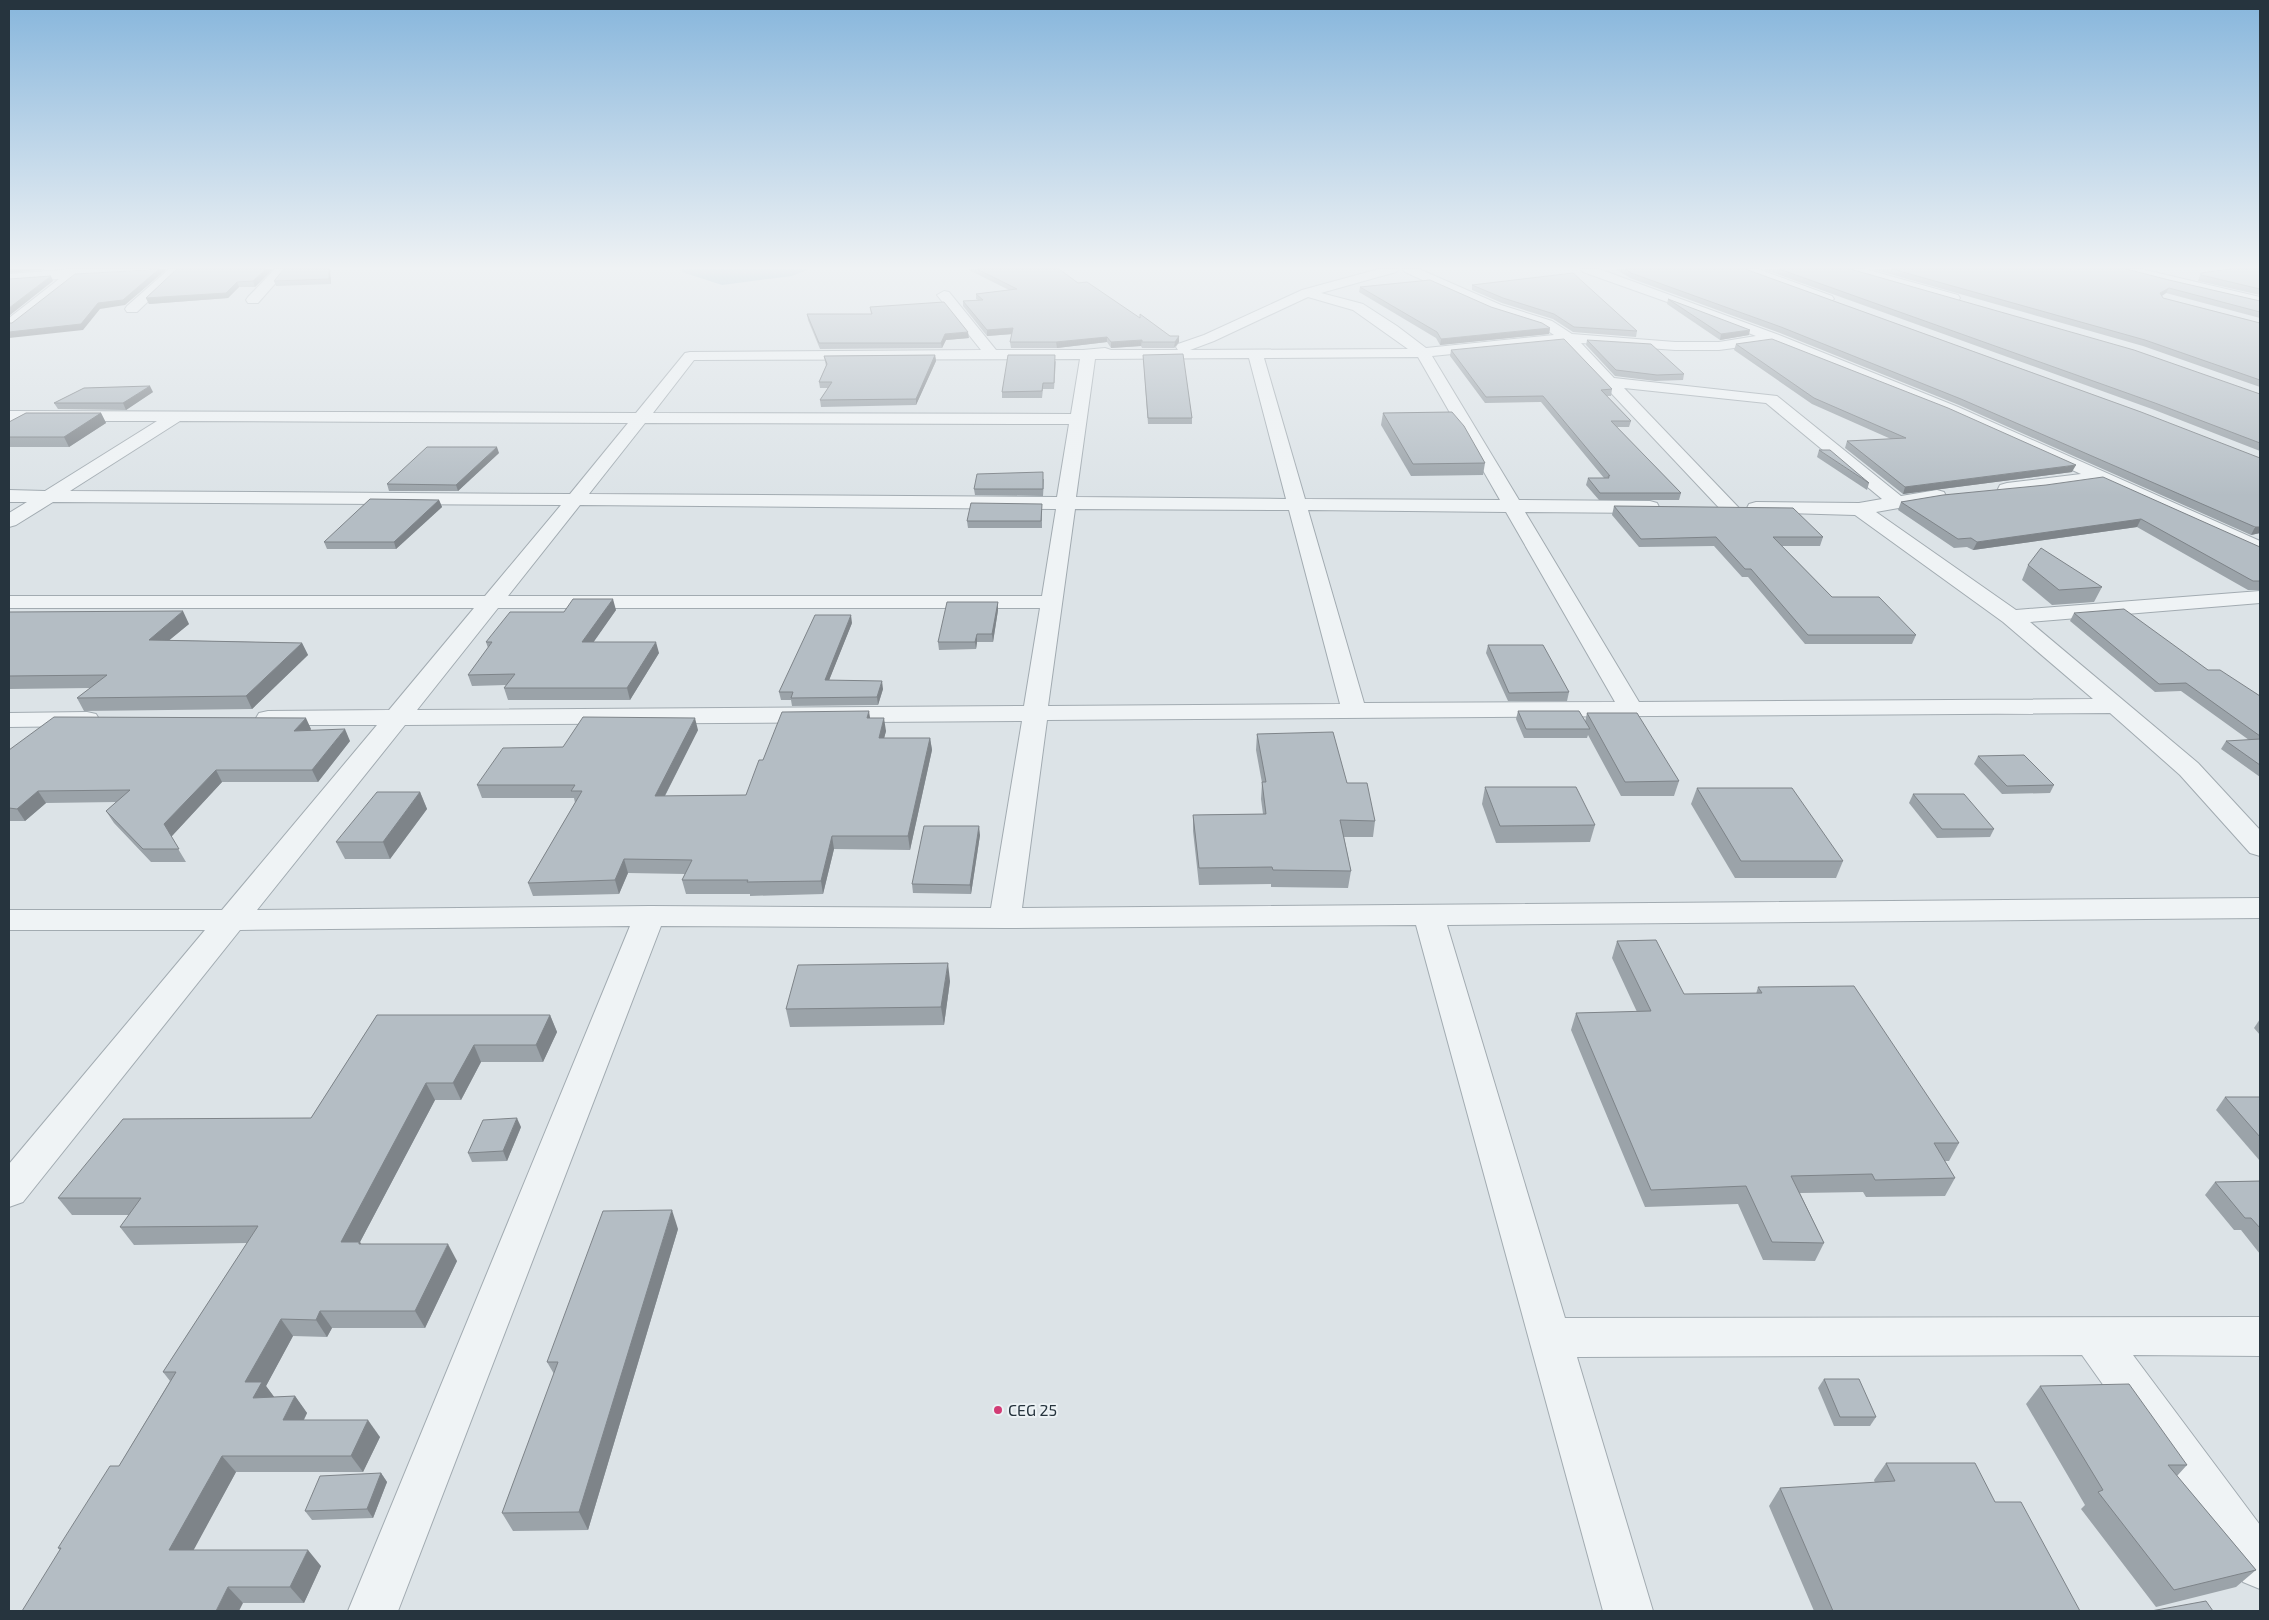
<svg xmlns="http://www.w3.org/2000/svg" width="2269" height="1620" font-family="'Exo 2',sans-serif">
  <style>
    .water { fill: #96bac9 }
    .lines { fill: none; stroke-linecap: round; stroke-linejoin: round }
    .minor-casing { stroke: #a2abb1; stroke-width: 2 }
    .minor { fill: #eff3f5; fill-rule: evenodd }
    .wall { fill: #9ba3a9 }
    .shaded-wall { fill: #7e8489 }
    .building { fill: #b4bdc4; stroke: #7e8489 }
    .poi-dot { fill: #d23c75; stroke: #ecf2f5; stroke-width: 2 }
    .labels { text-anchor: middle; stroke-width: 4; stroke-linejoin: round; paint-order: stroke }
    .near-poi-label { font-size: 16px; fill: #26343e; stroke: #ecf2f5; text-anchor: start }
  </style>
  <rect width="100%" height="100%" fill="#dce3e7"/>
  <!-- water -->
  <path class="water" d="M682,269H809L792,276L722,285L682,272Z"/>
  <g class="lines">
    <!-- minor casing -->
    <g class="minor-casing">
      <g id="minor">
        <path d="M72,269H157L151,273L77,277L14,327L9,328V318L59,279L9,282V274Z"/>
        <path d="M169,269H182L137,312H127L125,309L127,306Z"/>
        <path d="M275,269H288L258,303H248L246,300L248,297Z"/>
        <path d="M1379,269H1398L1396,272L1321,293L1363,304L1397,326L1426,348L1554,335L1542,327L1491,311L1405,272L1403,269H1419L1501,305L1552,321L1572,334L1675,342H1719L1756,336L1687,309L1583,272L1581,269H1599L1779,335L1958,407L2260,541V554L2253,552L2099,483L2007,495L2000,493L1998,489L2000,485L2007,483L2081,474L1946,413L1771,343L1719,350H1675L1581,343L1614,378L1777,396L1901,496L1937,490L1944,492L1946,496L1944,500L1876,512L2016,610L2260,591V603L2030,622L2198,763L2260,830V856L2250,853L2180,775L2110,713L1047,720L1022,908L2260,898V918L1447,925L1565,1318L2260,1317V1356L2133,1355L2260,1525V1589L2243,1582L2082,1355L1577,1357L1653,1611H1603L1416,925L1005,928L661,926L398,1611H348L630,926L240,930L23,1202L9,1207V1164L205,930H9V910H222L377,725H268L259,723L256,718L259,713L268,711L389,710L474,608H9V596H485L561,505L53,502L16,525L9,527V513L27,502H9V490L45,491L157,421H9V411L636,413L685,353L690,352L981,350L937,295L944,291L949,292L996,350H1083L1105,348L1111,350H1178L1176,347L1178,344L1204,335L1302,290ZM1308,297L1353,310L1408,349L1190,350L1214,341ZM1564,343L1723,512L1730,514L1737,512L1739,508L1624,388L1766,403L1882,499L1859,503L1756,502L1749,504L1747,508L1749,512L1855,515L2003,622L2093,699L1639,702L1525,512L1650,513L1657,511L1659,507L1657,503L1650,501L1519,500L1432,356ZM1418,357L1500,500L1305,499L1264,358ZM1249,358L1286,499L1076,497L1095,359ZM1080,359L1071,414L653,413L694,360ZM180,421L628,423L570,494L70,491ZM645,423L1069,424L1057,497L589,494ZM580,505L1056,509L1042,596H508ZM1075,509L1289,510L1340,704L1048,706ZM1308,510L1506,512L1615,702L1364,703ZM498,608H1040L1024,706L417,710ZM1022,721L991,908L650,906L257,910L405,725Z"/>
        <path d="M1741,269H1758L1832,296L1834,299L1827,303L1822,302L1743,272Z"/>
        <path d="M1846,269H1865L1958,295L1960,298L1958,301H1948L1848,272Z"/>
        <path d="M2121,269H2141L2260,297V305L2123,272Z"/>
        <path d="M87,712L96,714L99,719L96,724L87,726L9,727V713Z"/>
      </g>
    </g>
    <!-- minor -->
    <use href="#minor" class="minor"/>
  </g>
  <!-- wall -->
  <g class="wall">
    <path d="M177,269H273L255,287H239L228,298L149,304L146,298Z"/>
    <path d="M330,269L331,284L276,286L274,281Z"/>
    <path d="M967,269H1059L1078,283L1139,318L1170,336H1179V342L1174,348H1142L1141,346L1111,348L1107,342L1057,348H1011L1010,342L1012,334L987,336L963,306V301L978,300L976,299V294L1009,290Z"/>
    <path d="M1616,269H1745L2141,412L2260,533L2251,535L1959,405L1780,333L1630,278Z"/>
    <path d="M1763,269H1850L2260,394V451L2152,409Z"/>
    <path d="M1872,269H2126L2169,280L2260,301V318L2166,293L2162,296L2163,298L2260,323V387L2143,346Z"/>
    <path d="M2260,269V295L2198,281L2201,273Z"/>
    <path d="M1472,285L1637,331L1636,337L1573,332L1553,319L1502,303L1472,290Z"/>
    <path d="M1360,287L1491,307L1550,328L1549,334L1440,345L1436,338L1359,292Z"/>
    <path d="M1668,299L1749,335L1720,340L1667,304Z"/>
    <path d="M870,307L969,338L946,340L942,348L820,349L808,320L807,314H871Z"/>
    <path d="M1587,340L1684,374L1683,380L1655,381L1615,376L1586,345Z"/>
    <path d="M1736,344L2072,472L1903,494L1845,448L1847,441L1891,439L1812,404L1734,350Z"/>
    <path d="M1451,350L1612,389L1611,396H1607L1631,421L1629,427H1617L1681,493L1679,500H1599L1586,485L1588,478H1604L1541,402L1485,403L1450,356Z"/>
    <path d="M935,355L936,361L916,405L821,407L820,400L828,388H820L819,382L826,366L824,356Z"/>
    <path d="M1143,355L1192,418V424H1148Z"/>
    <path d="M1056,361L1054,389H1043L1042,398H1002V392Z"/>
    <path d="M153,392L126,410L58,409L54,403Z"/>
    <path d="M101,413L106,423L69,447H9V422Z"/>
    <path d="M1383,413L1485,463L1483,475L1411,476L1381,425Z"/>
    <path d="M1819,450L1869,483L1867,490L1817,457Z"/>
    <path d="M499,453L458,491H389L387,484Z"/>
    <path d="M1044,479L1043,496L975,495L974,489Z"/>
    <path d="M2046,485L2260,547V590H2248L2137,527L1973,550L1967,547L1954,548L1898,510L1901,502Z"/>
    <path d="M439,500L442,507L396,549H327L324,542Z"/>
    <path d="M1614,506L1823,537L1820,546H1782L1832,597L1916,635L1912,644H1805L1748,577H1742L1714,546L1639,547L1612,515Z"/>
    <path d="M1042,511V528H968L967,521Z"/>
    <path d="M2028,565L2102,587L2094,602L2052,605L2022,580Z"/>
    <path d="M998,602V610L993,642H977L976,649L939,650L938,642Z"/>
    <path d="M616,610L593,642L659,653L630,700H508L504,688L506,685L472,686L468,675L488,648L486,642L564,612Z"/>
    <path d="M9,612L189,624L169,640L302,643L308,655L252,709L84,711L77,698L90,688L9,689Z"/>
    <path d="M2074,613L2208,670L2260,696V777L2221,749L2226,741L2249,740L2181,691L2155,692L2070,621Z"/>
    <path d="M852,623L829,680L883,689L878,705L792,706L791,700H781L779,692Z"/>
    <path d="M1488,645L1569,692L1567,701H1508L1486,653Z"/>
    <path d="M1518,711L1585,722L1587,713L1679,781L1674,796H1621L1588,735L1587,738H1524L1516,719Z"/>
    <path d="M870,718L886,731L884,738H930L932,750L910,850L834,849L823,894L750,896V894H686L682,880L685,874L628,873L619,894L533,896L528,883L575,803L574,798H482L477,785L563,747L698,730L665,796L746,795L763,760Z"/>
    <path d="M311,729L310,731L350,741L318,782H222L171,837L186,862H151L114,823L106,811L116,802L46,803L25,821H9V750Z"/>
    <path d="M1257,734L1347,783L1375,821L1373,837H1344L1351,871L1348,888L1271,887V884L1199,885L1193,831V815L1263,814L1261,799L1262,783L1256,750Z"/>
    <path d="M1978,756L2054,785L2050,793L2002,794L1974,764Z"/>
    <path d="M1485,787L1595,825L1590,842L1496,843L1482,804Z"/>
    <path d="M1697,788L1843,861L1836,878H1735L1691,804Z"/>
    <path d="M420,792L427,809L390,859H345L336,842Z"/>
    <path d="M1913,794L1994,829L1990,837L1937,838L1909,803Z"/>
    <path d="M980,835L971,894L913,893L912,884Z"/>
    <path d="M1617,941L1684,994H1756L1758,987L1959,1143L1949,1161H1945L1955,1178L1945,1196L1866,1197L1863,1192L1800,1193L1824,1243L1815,1261L1763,1260L1738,1204L1645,1207L1571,1030L1576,1013L1637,1012L1612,958Z"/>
    <path d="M950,981L944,1025L790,1027L786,1009Z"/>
    <path d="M377,1015H550L557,1032L543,1062H481L461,1100H435L360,1242L361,1244L457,1261L425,1328H332L327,1337L293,1336L266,1386L274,1397L295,1396L307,1413L304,1420L380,1437L363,1472H236L193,1550L321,1566L304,1603H243L60,1550L58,1548L119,1466L170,1381L163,1372L247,1243L134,1245L120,1227L129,1215H72L58,1198L311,1118Z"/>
    <path d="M2260,1019V1035L2254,1028Z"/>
    <path d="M2225,1097H2260V1161L2216,1110Z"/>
    <path d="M521,1127L507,1161L472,1162L468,1153Z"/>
    <path d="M2260,1181V1254L2241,1230H2234L2205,1195L2215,1182Z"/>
    <path d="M678,1229L588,1530L513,1531L502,1513L554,1374L547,1362Z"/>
    <path d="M1824,1379L1876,1417L1870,1426H1834L1818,1388Z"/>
    <path d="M2040,1386L2187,1465L2177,1476L2256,1570L2236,1587L2156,1607L2081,1509L2085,1505L2026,1404Z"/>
    <path d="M1886,1463L1995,1502L2080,1611H1814L1769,1506L1780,1488L1875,1483L1874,1480Z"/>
    <path d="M381,1473L387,1482L373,1518L312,1520L305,1511Z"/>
  </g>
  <!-- shaded-wall -->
  <g class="shaded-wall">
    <path d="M9,269H49L9,273Z"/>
    <path d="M159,269H167L125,305L100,309L83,330L9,338V332L98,303Z"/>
    <path d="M266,269H273L255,287L253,281Z"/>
    <path d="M329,269H330L331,284L329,279Z"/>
    <path d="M51,276L53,281L9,316V308Z"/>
    <path d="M237,282L239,287L228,298L149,304L146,298Z"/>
    <path d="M2169,288L2166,293L2157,299L2160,293Z"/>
    <path d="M1013,328V334L987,336V330Z"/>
    <path d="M1550,328L1549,334L1440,345L1441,339Z"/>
    <path d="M1750,330L1749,335L1720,340L1721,334Z"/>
    <path d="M968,332L969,338L946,340L942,348L941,343L945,334Z"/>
    <path d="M1179,336V342L1174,348L1175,342Z"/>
    <path d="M1107,337V342L1057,348L1056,342Z"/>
    <path d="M1142,340L1141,346L1111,348V342Z"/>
    <path d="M935,355L936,361L916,405V399Z"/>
    <path d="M150,386L153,392L126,410L123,403Z"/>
    <path d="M101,413L106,423L69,447L64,437Z"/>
    <path d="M497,447L499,453L458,491L456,485Z"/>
    <path d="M2076,465L2072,472L1903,494L1905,487Z"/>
    <path d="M439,500L442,507L396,549L394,542Z"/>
    <path d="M2141,519L2137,527L1973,550L1977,542Z"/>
    <path d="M2255,527H2260V533L2251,535Z"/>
    <path d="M613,599L616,610L586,653L582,642Z"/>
    <path d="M998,602V610L993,642L992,634Z"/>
    <path d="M183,611L189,624L155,652L149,640Z"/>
    <path d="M851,615L852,623L826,688L825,680Z"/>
    <path d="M977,634V642L976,649L975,642Z"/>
    <path d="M656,642L659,653L630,700L627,688Z"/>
    <path d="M302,643L308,655L252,709L246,696Z"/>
    <path d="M882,681L883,689L878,705L877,697Z"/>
    <path d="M869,711L871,724L867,718Z"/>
    <path d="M306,718L311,729L299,743L294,731Z"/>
    <path d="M695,718L698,730L658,809L655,796Z"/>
    <path d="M884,718L886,731L881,750L879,738Z"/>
    <path d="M345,729L350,741L318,782L312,770Z"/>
    <path d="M930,738L932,750L910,850L908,836Z"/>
    <path d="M216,770L222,782L171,837L164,824Z"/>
    <path d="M38,791L46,803L25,821L17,809Z"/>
    <path d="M420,792L427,809L390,859L383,842Z"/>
    <path d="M979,826L980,835L971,894L970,885Z"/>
    <path d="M832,836L834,849L823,894L821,881Z"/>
    <path d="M624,859L628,873L619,894L615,880Z"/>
    <path d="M948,963L950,981L944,1025L941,1007Z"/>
    <path d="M550,1015L557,1032L543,1062L536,1045Z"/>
    <path d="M474,1045L481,1062L461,1100L453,1083Z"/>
    <path d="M426,1083L435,1100L360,1242L370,1259L341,1242Z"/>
    <path d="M517,1118L521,1127L507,1161L503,1151Z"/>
    <path d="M672,1210L678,1229L588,1530L579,1512Z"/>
    <path d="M448,1244L457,1261L425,1328L415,1311Z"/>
    <path d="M320,1311L332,1328L327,1337L316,1320Z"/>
    <path d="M281,1319L293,1336L266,1386L275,1398H253L245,1382Z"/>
    <path d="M295,1396L307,1413L295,1437L283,1420Z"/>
    <path d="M368,1420L380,1437L363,1472L351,1456Z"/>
    <path d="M222,1456L236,1472L185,1566L169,1550Z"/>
    <path d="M381,1473L387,1482L373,1518L367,1509Z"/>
    <path d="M308,1550L321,1566L304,1603L290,1587Z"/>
    <path d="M228,1587L243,1603L239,1611H216Z"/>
  </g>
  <!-- building -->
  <g class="building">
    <path d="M150,269H159L123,300L98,303L81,324L9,332V323H12L75,274L149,270Z"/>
    <path d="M177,269H266L253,281L237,282L226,293L146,298Z"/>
    <path d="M284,269H329V279L274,281Z"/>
    <path d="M977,269H1059L1078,283L1087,282L1140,318V314L1170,336H1179L1175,342H1142V340L1111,342L1107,337L1056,342H1010L1013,328L987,330L963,301L983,300L976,294L1017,289Z"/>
    <path d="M1625,269H1745L2141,412L2260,458V527H2255L1961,399L1781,327L1631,273Z"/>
    <path d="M1779,269H1850L2134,350L2260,394V443L2155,403Z"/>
    <path d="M1892,269H2126L2169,280L2260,301V312L2169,288L2160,293L2163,298L2260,323V380L2145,340Z"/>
    <path d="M2230,269H2260V289L2201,275V273Z"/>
    <path d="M1573,273L1637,331L1574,327L1554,314L1503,298L1472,285Z"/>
    <path d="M51,276L9,308V279Z"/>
    <path d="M1430,280L1491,307L1542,323L1550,328L1441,339L1437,332L1360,287Z"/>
    <path d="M1668,299L1750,330L1721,334Z"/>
    <path d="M944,302L968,332L945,334L941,343H819L807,314H872L870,307Z"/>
    <path d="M1564,339L1612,389L1601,390L1631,421H1611L1681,493H1600L1588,478H1609L1608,476H1610L1543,396L1486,397L1451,350Z"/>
    <path d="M1772,339L1948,408L2076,465L1905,487L1847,441L1906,438L1814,398L1736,344Z"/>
    <path d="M1587,340L1651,344L1684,374L1657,375L1616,370Z"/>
    <path d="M1183,354L1192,418H1148L1143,355Z"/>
    <path d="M935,355L916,399L820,400L832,382H819L827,364L824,356Z"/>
    <path d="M1008,355H1055L1054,383H1043L1042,391L1002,392Z"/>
    <path d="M150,386L123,403H54L84,388Z"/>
    <path d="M1452,412L1464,426L1485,463L1413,464L1383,413Z"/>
    <path d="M26,413H101L64,437H9V422Z"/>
    <path d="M427,447H497L456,485L387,484Z"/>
    <path d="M1819,450H1830L1869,483Z"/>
    <path d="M1043,472V489H974L977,474Z"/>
    <path d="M2103,477L2260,547V581H2253L2141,519L1977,542L1971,538L1958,539L1901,502L1943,495L2046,485Z"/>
    <path d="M370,499L439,500L394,542H324Z"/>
    <path d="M971,503L1042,504L1041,521H967Z"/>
    <path d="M1614,506L1793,508L1823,537H1773L1832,597H1879L1916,635H1808L1751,569H1745L1716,537L1641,539Z"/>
    <path d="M2041,548L2102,587L2059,590L2028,565Z"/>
    <path d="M573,599H613L582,642H656L627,688H504L515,674L468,675L492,642H486L510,612H564Z"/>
    <path d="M947,602H998L992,634H977L975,642H938Z"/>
    <path d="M2124,609L2208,670H2220L2260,696V736L2186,683L2159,684L2074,613Z"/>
    <path d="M183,611L149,640L302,643L246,696L77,698L107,675L9,676V612Z"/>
    <path d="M815,615H851L825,680L882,681L877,697L791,698L793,692H779Z"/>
    <path d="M1488,645H1543L1569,692L1509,693Z"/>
    <path d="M869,711L867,718H884L879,738H930L908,836H832L821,881L747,882L748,880H682L692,860L624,859L615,880L528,883L582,791H571L575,785H477L503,748L563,747L583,717L695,718L655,796L746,795L759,760H763L782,712Z"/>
    <path d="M1518,711H1579L1590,729H1526Z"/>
    <path d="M1587,713H1637L1679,781L1625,782Z"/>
    <path d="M54,717L306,718L294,731L345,729L312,770H216L164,824L179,849H143L106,811L130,790L38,791L17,809L9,808V750Z"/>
    <path d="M1333,732L1347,783H1367L1375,821L1340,820L1351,871L1273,870L1272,867L1199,868L1193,815L1266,814L1262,782H1266L1257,734Z"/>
    <path d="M2260,739V765L2226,741Z"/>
    <path d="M2024,755L2054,785L2007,786L1978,756Z"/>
    <path d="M1485,787H1576L1595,825L1500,826Z"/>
    <path d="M1697,788H1792L1843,861H1741Z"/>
    <path d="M377,792H420L383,842H336Z"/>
    <path d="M1913,794H1964L1994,829H1942Z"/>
    <path d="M924,826H979L970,885L912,884Z"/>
    <path d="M1656,940L1684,994L1762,993L1758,987L1854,986L1959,1143H1934L1955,1178L1875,1180L1872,1174L1791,1176L1824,1243L1772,1242L1746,1186L1651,1190L1576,1013L1651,1011L1617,941Z"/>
    <path d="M948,963L941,1007L786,1009L798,965Z"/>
    <path d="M377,1015H550L536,1045H474L453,1083H426L341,1242H359V1244H448L415,1311H320L316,1320L281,1319L245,1382H262L253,1398L295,1396L283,1420H368L351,1456H222L169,1550H308L290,1587H228L216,1611H22L61,1548H58L110,1466H119L176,1372H163L258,1226L120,1227L141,1198H58L123,1119L311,1118Z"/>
    <path d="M2225,1097H2260V1137Z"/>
    <path d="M517,1118L503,1151L468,1153L483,1120Z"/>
    <path d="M2260,1181V1228L2251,1218H2245L2215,1182Z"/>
    <path d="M672,1210L579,1512L502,1513L558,1362H547L603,1211Z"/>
    <path d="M1824,1379H1859L1876,1417H1840Z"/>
    <path d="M2129,1384L2187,1465H2168L2256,1570L2174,1590L2098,1492L2103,1490L2040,1386Z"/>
    <path d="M1886,1463H1975L1995,1502H2021L2080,1611H1833L1780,1488L1895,1481Z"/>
    <path d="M381,1473L367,1509L305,1511L320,1476Z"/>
    <path d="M2206,1601L2213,1611H2151Z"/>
  </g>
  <!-- sky -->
  <linearGradient id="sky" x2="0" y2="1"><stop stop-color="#87b6dc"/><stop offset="0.54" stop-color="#eff2f4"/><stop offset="1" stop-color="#eff2f4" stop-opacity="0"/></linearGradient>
  <rect width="2269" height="496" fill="url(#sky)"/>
  <!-- markers -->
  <circle class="poi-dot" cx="998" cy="1410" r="5"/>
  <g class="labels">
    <!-- near-poi labels -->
    <g class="near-poi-label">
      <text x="1008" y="1416">CEG 25</text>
    </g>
  </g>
  <!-- border -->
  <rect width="2269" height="1620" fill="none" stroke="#26343e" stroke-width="20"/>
</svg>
